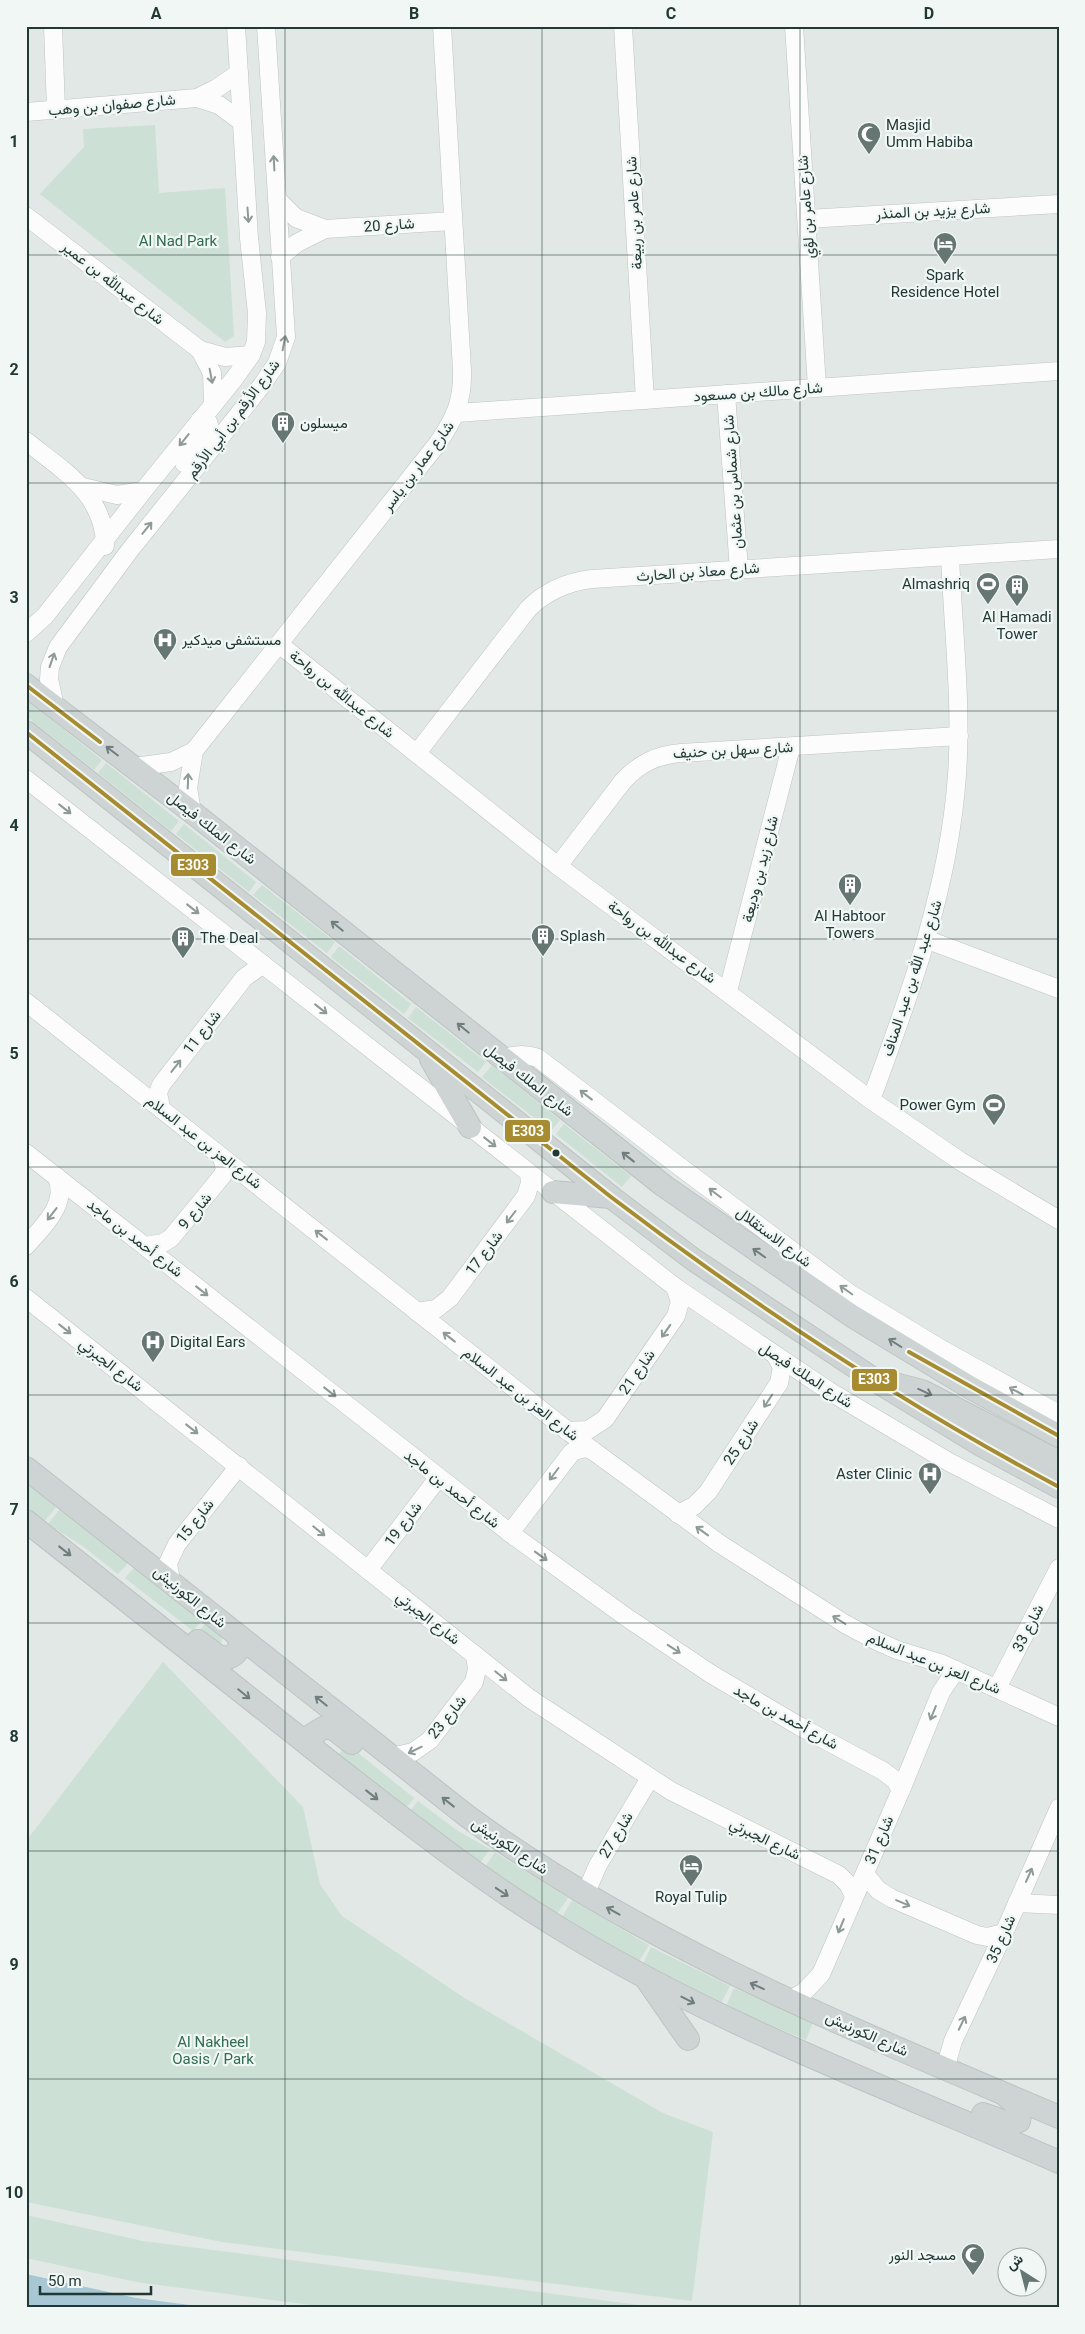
<svg xmlns="http://www.w3.org/2000/svg" width="1085" height="2334" font-family="Roboto,Vazirmatn,sans-serif">
  <style>
    .green { fill: #cce0d5 }
    .water { fill: #a6c7d3 }
    .lines { fill: none; stroke-linecap: round; stroke-linejoin: round }
    .minor-casing { stroke: #bfc4c3; stroke-width: 19 }
    .major-casing { stroke: #bcc4c2; stroke-width: 24 }
    .minor { stroke: #fbfcfb; stroke-width: 18 }
    .major { stroke: #ced4d3; stroke-width: 22 }
    .bus-1-casing { stroke: #f0f7f4; stroke-width: 8 }
    .bus-1 { stroke: #a78b30; stroke-width: 4 }
    .oneway { stroke: #8e9a98 }
    .oneway2 { stroke: #6f7e7c }
    .grid { fill: none; stroke: #223835; stroke-width: 1; stroke-opacity: 0.55 }
    .bus-dot { fill: #223835; stroke: #f0f7f4; stroke-width: 2 }
    .labels { text-anchor: middle; stroke-width: 4.5; stroke-linejoin: round; paint-order: stroke }
    .street-label { font-size: 15px; fill: #223835; stroke: #f0f7f4 }
    .poi-label { font-size: 15px; fill: #223835; stroke: #f0f7f4; text-anchor: start }
    .park-label { font-size: 15px; fill: #306c4f; stroke: #f0f7f4 }
    .line-badge { stroke: #f0f7f4; stroke-width: 2 }
    .badge-label { font-size: 14px; text-anchor: middle; font-weight: bold; fill: #fff }
    .neatline { fill: none; stroke: #223835; stroke-width: 2 }
    .grid-label { font-size: 16px; text-anchor: middle; font-weight: bold; fill: #223835 }
  </style>
  <rect width="100%" height="100%" fill="#e2e8e6"/>
  <!-- green -->
  <g class="green">
    <path d="M155,125L159,193L225,188L234,336L225,342L40,194L84,147L83,129Z"/>
    <path d="M28,701L102,760L94,770L26,716Z"/>
    <path d="M106,763L179,821L171,831L98,773Z"/>
    <path d="M184,824L256,882L249,892L176,834Z"/>
    <path d="M262,885L335,942L327,953L253,895Z"/>
    <path d="M339,946L411,1004L404,1014L331,957Z"/>
    <path d="M416,1007L486,1062L478,1072L408,1018Z"/>
    <path d="M492,1065L560,1120L551,1131L482,1077Z"/>
    <path d="M564,1124L631,1176L622,1187L556,1134Z"/>
    <path d="M26,1481L56,1507L44,1522L26,1508Z"/>
    <path d="M60,1509L128,1563L118,1574L84,1547L48,1524Z"/>
    <path d="M134,1568L201,1621L193,1631L125,1578Z"/>
    <path d="M205,1624L220,1635L222,1639L221,1644L197,1634Z"/>
    <path d="M163,1662L303,1807L320,1884L342,1916L463,1997L663,2113L713,2132L692,2301L222,2242L26,2202V1841Z"/>
    <path d="M347,1744L414,1798L406,1808L339,1754Z"/>
    <path d="M418,1801L458,1831L490,1849L480,1863L410,1811Z"/>
    <path d="M495,1852L568,1898L557,1914L485,1867Z"/>
    <path d="M572,1900L649,1945L639,1961L562,1917Z"/>
    <path d="M651,1947L730,1986L721,2003L643,1964Z"/>
    <path d="M734,1988L813,2022L806,2040L726,2006Z"/>
    <path d="M26,2215L143,2241L639,2305V2308H333L136,2282L26,2258Z"/>
  </g>
  <!-- water -->
  <path class="water" d="M26,2274L136,2298L213,2308H26Z"/>
  <g class="lines">
    <!-- minor casing -->
    <g class="minor-casing">
      <g id="minor">
        <path d="M53,26L56,110"/>
        <path d="M623,26L645,400"/>
        <path d="M794,26L817,387"/>
        <path d="M197,98L219,105L242,122"/>
        <path d="M26,112L197,98L217,88L239,73"/>
        <path d="M277,199L296,218L325,229"/>
        <path d="M26,216L200,350L225,357L251,355"/>
        <path d="M807,219L1059,204"/>
        <path d="M280,257L297,243L325,229L452,221"/>
        <path d="M200,350L212,373L213,405"/>
        <path d="M726,394L739,570"/>
        <path d="M457,413L1059,371"/>
        <path d="M26,441C62,470 105,494 105,546"/>
        <path d="M184,463L210,429L208,422L200,420"/>
        <path d="M83,487L117,495L143,491"/>
        <path d="M26,633L45,616L143,491L234,379L251,355L256,342L257,313L249,238L236,26"/>
        <path d="M279,644L558,866L871,1100L960,1161L1059,1220"/>
        <path d="M55,707L49,679L50,667L58,647L130,550L262,385L277,363L286,337L266,26"/>
        <path d="M417,753L528,609C546,591 566,582 592,579L1059,549"/>
        <path d="M134,767L171,762L194,751"/>
        <path d="M26,779L675,1287L829,1391L949,1462L1059,1519"/>
        <path d="M192,812L188,788L194,751L438,443C455,418 463,401 462,370L442,26"/>
        <path d="M558,866L623,781C640,763 657,755 681,753L959,736"/>
        <path d="M928,940L1059,989"/>
        <path d="M728,991L791,747"/>
        <path d="M26,1002L592,1450L720,1544L845,1624L877,1641L897,1650L940,1663L1059,1717"/>
        <path d="M501,1059C515,1054 524,1054 538,1058L679,1166L849,1293L943,1350L1059,1414"/>
        <path d="M871,1100C910,994 949,889 957,775C962,703 953,629 950,556"/>
        <path d="M161,1108L158,1093L161,1085L244,978L263,964"/>
        <path d="M26,1153L510,1533L626,1617L711,1674L799,1726L883,1771L895,1780L901,1790"/>
        <path d="M26,1246C43,1226 68,1205 57,1177"/>
        <path d="M145,1246L163,1243L171,1238L222,1176L225,1170L222,1157"/>
        <path d="M26,1298L529,1698L671,1791L839,1875L848,1884L854,1896"/>
        <path d="M417,1312L436,1309L450,1298L526,1196L530,1183L529,1174"/>
        <path d="M567,1431L588,1430L605,1419L676,1316L680,1302L675,1287"/>
        <path d="M678,1514L694,1506L708,1492L779,1383L782,1367L777,1358"/>
        <path d="M510,1533L572,1452L585,1448L592,1450"/>
        <path d="M368,1570L438,1478"/>
        <path d="M171,1581L168,1563L177,1544L239,1466"/>
        <path d="M997,1688L1059,1568"/>
        <path d="M391,1757L413,1752L430,1740L474,1682L477,1669L475,1655"/>
        <path d="M865,1874L878,1890L891,1898L977,1935L987,1937L1004,1933"/>
        <path d="M585,1895L598,1865L650,1778"/>
        <path d="M1017,1903L1059,1905"/>
        <path d="M790,2000L804,1992L821,1974L901,1790L941,1692L956,1670"/>
        <path d="M945,2069L953,2041L1004,1933L1059,1808"/>
      </g>
    </g>
    <!-- major casing -->
    <g class="major-casing">
      <g id="major">
        <path d="M26,685L192,812L664,1186L852,1316L971,1388L1059,1436"/>
        <path d="M26,732L611,1197L694,1260L878,1382L981,1445L1059,1487"/>
        <path d="M431,1059L470,1127"/>
        <path d="M553,1192L611,1197"/>
        <path d="M891,1383L922,1391L1059,1462"/>
        <path d="M26,1468L467,1816C647,1948 855,2030 1059,2117"/>
        <path d="M26,1521C128,1601 228,1682 330,1762C406,1821 481,1881 564,1931C720,2026 891,2089 1059,2162"/>
        <path d="M198,1641L218,1656L228,1658C238,1654 241,1647 239,1637"/>
        <path d="M311,1747L313,1734L325,1727L334,1729L352,1743"/>
        <path d="M647,1980L688,2039"/>
        <path d="M983,2114L1011,2124L1019,2121L1021,2109L1005,2095"/>
      </g>
    </g>
    <!-- minor -->
    <use href="#minor" class="minor"/>
    <!-- major -->
    <use href="#major" class="major"/>
    <!-- bus-1 casing -->
    <g class="bus-1-casing">
      <g id="bus-1">
        <path d="M26,685L100,742"/>
        <path d="M26,732L611,1197C753,1305 902,1403 1059,1487"/>
        <path d="M909,1352L1059,1436"/>
      </g>
    </g>
    <!-- bus-1 -->
    <use href="#bus-1" class="bus-1"/>
  </g>
  <!-- one-way arrows -->
  <defs><path id="oneway-shaft" d="M-6 0H5M1.5-3L5.5 0L1.5 3" fill="none" stroke-width="1.6" stroke-linecap="round" stroke-linejoin="round" transform="scale(1.25)"/></defs>
  <g class="oneway">
    <use href="#oneway-shaft" transform="translate(274 163) rotate(-93)"/>
    <use href="#oneway-shaft" transform="translate(248 215) rotate(86)"/>
    <use href="#oneway-shaft" transform="translate(284 343) rotate(-79)"/>
    <use href="#oneway-shaft" transform="translate(211 376) rotate(79)"/>
    <use href="#oneway-shaft" transform="translate(184 440) rotate(129)"/>
    <use href="#oneway-shaft" transform="translate(147 528) rotate(-51)"/>
    <use href="#oneway-shaft" transform="translate(52 660) rotate(-71)"/>
    <use href="#oneway-shaft" transform="translate(188 781) rotate(-88)"/>
    <use href="#oneway-shaft" transform="translate(65 809) rotate(38)"/>
    <use href="#oneway-shaft" transform="translate(193 909) rotate(38)"/>
    <use href="#oneway-shaft" transform="translate(321 1009) rotate(38)"/>
    <use href="#oneway-shaft" transform="translate(176 1066) rotate(-52)"/>
    <use href="#oneway-shaft" transform="translate(586 1095) rotate(-142)"/>
    <use href="#oneway-shaft" transform="translate(490 1142) rotate(38)"/>
    <use href="#oneway-shaft" transform="translate(715 1193) rotate(-143)"/>
    <use href="#oneway-shaft" transform="translate(52 1214) rotate(128)"/>
    <use href="#oneway-shaft" transform="translate(511 1217) rotate(127)"/>
    <use href="#oneway-shaft" transform="translate(321 1235) rotate(-142)"/>
    <use href="#oneway-shaft" transform="translate(846 1290) rotate(-145)"/>
    <use href="#oneway-shaft" transform="translate(202 1291) rotate(38)"/>
    <use href="#oneway-shaft" transform="translate(65 1329) rotate(38)"/>
    <use href="#oneway-shaft" transform="translate(666 1331) rotate(125)"/>
    <use href="#oneway-shaft" transform="translate(449 1337) rotate(-142)"/>
    <use href="#oneway-shaft" transform="translate(1016 1391) rotate(-152)"/>
    <use href="#oneway-shaft" transform="translate(330 1392) rotate(38)"/>
    <use href="#oneway-shaft" transform="translate(768 1401) rotate(123)"/>
    <use href="#oneway-shaft" transform="translate(192 1429) rotate(38)"/>
    <use href="#oneway-shaft" transform="translate(554 1474) rotate(127)"/>
    <use href="#oneway-shaft" transform="translate(319 1531) rotate(39)"/>
    <use href="#oneway-shaft" transform="translate(702 1531) rotate(-144)"/>
    <use href="#oneway-shaft" transform="translate(541 1556) rotate(36)"/>
    <use href="#oneway-shaft" transform="translate(839 1620) rotate(-148)"/>
    <use href="#oneway-shaft" transform="translate(674 1649) rotate(33)"/>
    <use href="#oneway-shaft" transform="translate(501 1676) rotate(39)"/>
    <use href="#oneway-shaft" transform="translate(933 1713) rotate(112)"/>
    <use href="#oneway-shaft" transform="translate(415 1750) rotate(154)"/>
    <use href="#oneway-shaft" transform="translate(1029 1875) rotate(-66)"/>
    <use href="#oneway-shaft" transform="translate(903 1903) rotate(23)"/>
    <use href="#oneway-shaft" transform="translate(841 1926) rotate(113)"/>
    <use href="#oneway-shaft" transform="translate(962 2023) rotate(-64)"/>
  </g>
  <g class="oneway2">
    <use href="#oneway-shaft" transform="translate(112 751) rotate(-143)"/>
    <use href="#oneway-shaft" transform="translate(337 926) rotate(-141)"/>
    <use href="#oneway-shaft" transform="translate(463 1028) rotate(-141)"/>
    <use href="#oneway-shaft" transform="translate(628 1157) rotate(-142)"/>
    <use href="#oneway-shaft" transform="translate(759 1253) rotate(-145)"/>
    <use href="#oneway-shaft" transform="translate(895 1343) rotate(-148)"/>
    <use href="#oneway-shaft" transform="translate(925 1392) rotate(24)"/>
    <use href="#oneway-shaft" transform="translate(65 1551) rotate(38)"/>
    <use href="#oneway-shaft" transform="translate(244 1694) rotate(39)"/>
    <use href="#oneway-shaft" transform="translate(321 1701) rotate(-141)"/>
    <use href="#oneway-shaft" transform="translate(372 1795) rotate(38)"/>
    <use href="#oneway-shaft" transform="translate(448 1802) rotate(-142)"/>
    <use href="#oneway-shaft" transform="translate(502 1892) rotate(34)"/>
    <use href="#oneway-shaft" transform="translate(613 1911) rotate(-151)"/>
    <use href="#oneway-shaft" transform="translate(757 1986) rotate(-156)"/>
    <use href="#oneway-shaft" transform="translate(688 2000) rotate(27)"/>
  </g>
  <!-- grid -->
  <path class="grid" d="M285,26V2308M542,26V2308M800,26V2308M26,255H1059M26,483H1059M26,711H1059M26,939H1059M26,1167H1059M26,1395H1059M26,1623H1059M26,1851H1059M26,2079H1059"/>
  <!-- icons -->
  <defs>
    <g id="mosque-pin" transform="scale(1.25)"><path d="M0 17L-7.5 6A9.5 9.5 0 1 1 7.5 6Z" fill="#657673" stroke="#f0f7f4"/><path d="M3.5-4.9A6 6 0 1 0 3.5 4.9A5 5 0 1 1 3.5-4.9Z" fill="#fff"/></g>
    <g id="hotel-pin" transform="scale(1.25)"><path d="M0 17L-7.5 6A9.5 9.5 0 1 1 7.5 6Z" fill="#657673" stroke="#f0f7f4"/><path d="M-6-4.5h1.5V1H6V5H4.5V3h-9V5H-6ZM-4 0a1.8 1.8 0 1 1 3.6 0ZM.5 0V-2.5h3Q6-2.5 6 0Z" fill="#fff"/></g>
    <g id="building-pin" transform="scale(1.25)"><path d="M0 17L-7.5 6A9.5 9.5 0 1 1 7.5 6Z" fill="#657673" stroke="#f0f7f4"/><path d="M-4-6H4V6H1V3H-1V6H-4ZM-2.5-4.3h1.7v1.8h-1.7ZM.8-4.3h1.7v1.8H.8ZM-2.5-1h1.7V.8h-1.7ZM.8-1h1.7V.8H.8Z" fill="#fff"/></g>
    <g id="stadium-pin" transform="scale(1.25)"><path d="M0 17L-7.5 6A9.5 9.5 0 1 1 7.5 6Z" fill="#657673" stroke="#f0f7f4"/><path d="M0-5a6.5 5 0 1 0 0 10a6.5 5 0 1 0 0-10ZM-3.5-1.8h7v3.6h-7Z" fill="#fff"/></g>
    <g id="hospital-pin" transform="scale(1.25)"><path d="M0 17L-7.5 6A9.5 9.5 0 1 1 7.5 6Z" fill="#657673" stroke="#f0f7f4"/><path d="M-5-5h3v3.5h4V-5h3V5h-3V1.5h-4V5h-3Z" fill="#fff"/></g>
  </defs>
  <g fill-rule="evenodd">
    <use href="#mosque-pin" x="869" y="134"/>
    <use href="#hotel-pin" x="945" y="244"/>
    <use href="#building-pin" x="283" y="423"/>
    <use href="#stadium-pin" x="988" y="584"/>
    <use href="#building-pin" x="1017" y="586"/>
    <use href="#hospital-pin" x="165" y="640"/>
    <use href="#building-pin" x="850" y="885"/>
    <use href="#building-pin" x="543" y="936"/>
    <use href="#building-pin" x="183" y="938"/>
    <use href="#stadium-pin" x="994" y="1105"/>
    <use href="#hospital-pin" x="153" y="1342"/>
    <use href="#hospital-pin" x="930" y="1474"/>
    <use href="#hotel-pin" x="691" y="1866"/>
    <use href="#mosque-pin" x="973" y="2255"/>
  </g>
  <!-- markers -->
  <circle class="bus-dot" cx="556" cy="1153" r="4.5"/>
  <g class="labels">
    <!-- street labels -->
    <g class="street-label">
      <text transform="translate(112 105) rotate(-5)" y="5">شارع صفوان بن وهب</text>
      <text transform="translate(806 207) rotate(-94)" y="5">شارع عامر بن لؤي</text>
      <text transform="translate(933 211) rotate(-3)" y="5">شارع يزيد بن المنذر</text>
      <text transform="translate(634 213) rotate(-93)" y="5">شارع عامر بن ربيعة</text>
      <text transform="translate(389 225) rotate(-4)" y="5">شارع 20</text>
      <text transform="translate(113 283) rotate(38)" y="5">شارع عبدالله بن عمير</text>
      <text transform="translate(758 392) rotate(-4)" y="5">شارع مالك بن مسعود</text>
      <text transform="translate(233 419) rotate(-53)" y="5">شارع الأرقم بن أبي الأرقم</text>
      <text transform="translate(418 466) rotate(-53)" y="5">شارع عمار بن ياسر</text>
      <text transform="translate(733 482) rotate(-94)" y="5">شارع شماس بن عثمان</text>
      <text transform="translate(698 572) rotate(-4)" y="5">شارع معاذ بن الحارث</text>
      <text transform="translate(342 694) rotate(39)" y="5">شارع عبدالله بن رواحة</text>
      <text transform="translate(733 750) rotate(-3)" y="5">شارع سهل بن حنيف</text>
      <text transform="translate(212 828) rotate(38)" y="5">شارع الملك فيصل</text>
      <text transform="translate(760 869) rotate(-76)" y="5">شارع زيد بن وديعة</text>
      <text transform="translate(662 942) rotate(36)" y="5">شارع عبدالله بن رواحة</text>
      <text transform="translate(912 978) rotate(-72)" y="5">شارع عبد الله بن عبد المناف</text>
      <text transform="translate(202 1032) rotate(-52)" y="5">شارع 11</text>
      <text transform="translate(529 1080) rotate(38)" y="5">شارع الملك فيصل</text>
      <text transform="translate(204 1142) rotate(38)" y="5">شارع العز بن عبد السلام</text>
      <text transform="translate(195 1211) rotate(-50)" y="5">شارع 9</text>
      <text transform="translate(774 1237) rotate(37)" y="5">شارع الاستقلال</text>
      <text transform="translate(135 1238) rotate(38)" y="5">شارع أحمد بن ماجد</text>
      <text transform="translate(484 1253) rotate(-53)" y="5">شارع 17</text>
      <text transform="translate(111 1365) rotate(38)" y="5">شارع الجبرتي</text>
      <text transform="translate(637 1372) rotate(-55)" y="5">شارع 21</text>
      <text transform="translate(806 1375) rotate(33)" y="5">شارع الملك فيصل</text>
      <text transform="translate(521 1394) rotate(38)" y="5">شارع العز بن عبد السلام</text>
      <text transform="translate(741 1442) rotate(-57)" y="5">شارع 25</text>
      <text transform="translate(452 1489) rotate(38)" y="5">شارع أحمد بن ماجد</text>
      <text transform="translate(195 1521) rotate(-52)" y="5">شارع 15</text>
      <text transform="translate(403 1524) rotate(-53)" y="5">شارع 19</text>
      <text transform="translate(190 1597) rotate(39)" y="5">شارع الكورنيش</text>
      <text transform="translate(428 1618) rotate(38)" y="5">شارع الجبرتي</text>
      <text transform="translate(1028 1628) rotate(-63)" y="5">شارع 33</text>
      <text transform="translate(934 1663) rotate(22)" y="5">شارع العز بن عبد السلام</text>
      <text transform="translate(447 1717) rotate(-51)" y="5">شارع 23</text>
      <text transform="translate(786 1717) rotate(29)" y="5">شارع أحمد بن ماجد</text>
      <text transform="translate(616 1835) rotate(-59)" y="5">شارع 27</text>
      <text transform="translate(765 1839) rotate(26)" y="5">شارع الجبرتي</text>
      <text transform="translate(879 1840) rotate(-67)" y="5">شارع 31</text>
      <text transform="translate(510 1846) rotate(34)" y="5">شارع الكورنيش</text>
      <text transform="translate(1001 1939) rotate(-66)" y="5">شارع 35</text>
      <text transform="translate(867 2034) rotate(24)" y="5">شارع الكورنيش</text>
    </g>
    <!-- poi labels -->
    <g class="poi-label">
      <text x="886" y="130">Masjid<tspan x="886" dy="17">Umm Habiba</tspan></text>
      <text x="945" y="280" text-anchor="middle">Spark<tspan x="945" dy="17">Residence Hotel</tspan></text>
      <text x="300" y="428">ميسلون</text>
      <text x="970" y="589" text-anchor="end">Almashriq</text>
      <text x="1017" y="622" text-anchor="middle">Al Hamadi<tspan x="1017" dy="17">Tower</tspan></text>
      <text x="182" y="645">مستشفى ميدكير</text>
      <text x="850" y="921" text-anchor="middle">Al Habtoor<tspan x="850" dy="17">Towers</tspan></text>
      <text x="560" y="941">Splash</text>
      <text x="200" y="943">The Deal</text>
      <text x="976" y="1110" text-anchor="end">Power Gym</text>
      <text x="170" y="1347">Digital Ears</text>
      <text x="912" y="1479" text-anchor="end">Aster Clinic</text>
      <text x="691" y="1902" text-anchor="middle">Royal Tulip</text>
      <text x="956" y="2260" text-anchor="end">مسجد النور</text>
    </g>
    <!-- park labels -->
    <g class="park-label">
      <text x="178" y="246">Al Nad Park</text>
      <text x="213" y="2047">Al Nakheel<tspan x="213" dy="17">Oasis / Park</tspan></text>
    </g>
  </g>
  <g class="line-badge">
    <rect x="170" y="853" width="47" height="24" rx="5" fill="#a78b30"/>
    <rect x="504" y="1119" width="47" height="24" rx="5" fill="#a78b30"/>
    <rect x="851" y="1368" width="47" height="24" rx="5" fill="#a78b30"/>
  </g>
  <g class="badge-label">
    <text x="193" y="870">E303</text>
    <text x="528" y="1136">E303</text>
    <text x="874" y="1384">E303</text>
  </g>
  <!-- border -->
  <rect width="1085" height="2334" fill="none" stroke="#f0f7f4" stroke-width="55"/>
  <!-- north arrow -->
  <g transform="translate(1022 2272) rotate(324)"><circle r="24" fill="#f0f7f4" stroke="#9eaba8"/>
  <path d="M0-4L9 19L0 12L-9 19Z" fill="#657673"/>
  <text y="-8" font-size="14" font-weight="bold" text-anchor="middle" fill="#223835">ش</text>
  </g>
  <!-- scale -->
  <path d="M40 2286v8h111v-8" fill="none" stroke="#223835" stroke-width="2.5"/>
  <text x="48" y="2286" font-size="15" fill="#223835" stroke="#f0f7f4" stroke-width="4" paint-order="stroke">50 m</text>
  <rect x="28" y="28" width="1030" height="2278" class="neatline"/>
  <g class="grid-label">
    <text x="156" y="19">A</text>
    <text x="414" y="19">B</text>
    <text x="671" y="19">C</text>
    <text x="929" y="19">D</text>
    <text x="14" y="147">1</text>
    <text x="14" y="375">2</text>
    <text x="14" y="603">3</text>
    <text x="14" y="831">4</text>
    <text x="14" y="1059">5</text>
    <text x="14" y="1287">6</text>
    <text x="14" y="1515">7</text>
    <text x="14" y="1742">8</text>
    <text x="14" y="1970">9</text>
    <text x="14" y="2198">10</text>
  </g>
</svg>
